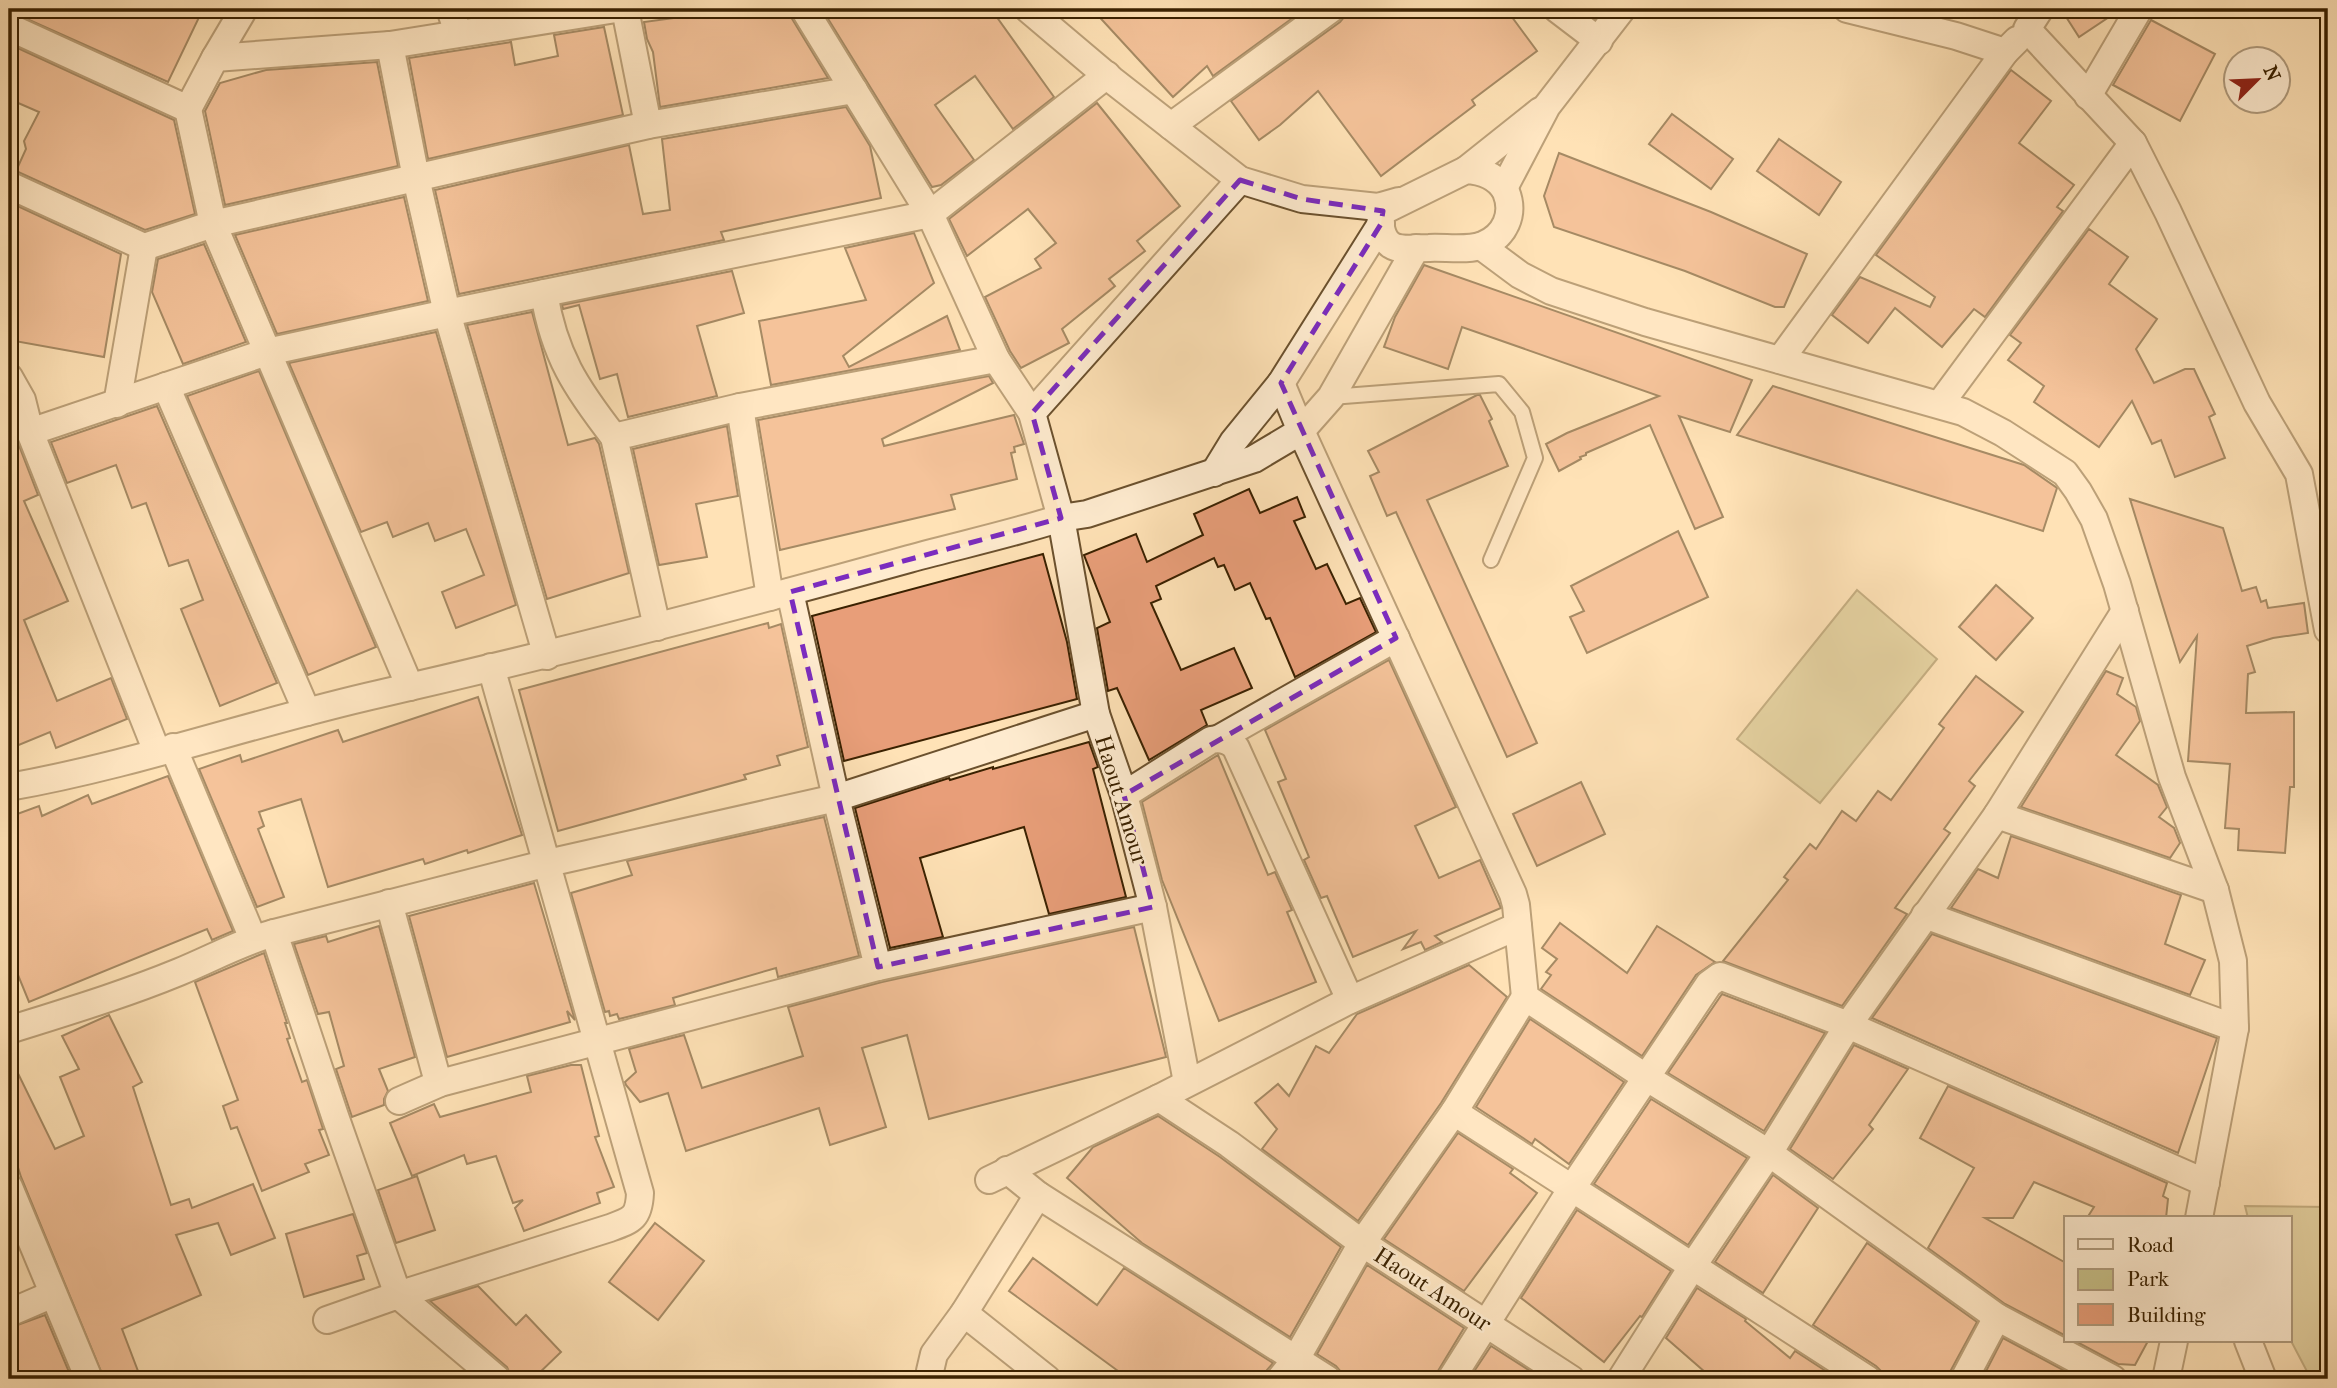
<svg xmlns="http://www.w3.org/2000/svg" width="2337" height="1388" font-family="'IM FELL French Canon',serif">
  <style>
    .green { fill: #c8c189; stroke: #817144; stroke-width: 2 }
    .building { fill: #e89e79; stroke: #3a2100; stroke-width: 2 }
    .lines { fill: none; stroke-linecap: round; stroke-linejoin: round }
    .service-casing { stroke: #6b512e; stroke-width: 18 }
    .minor-casing { stroke: #6b512e; stroke-width: 30 }
    .service { stroke: #ffecd0; stroke-width: 14 }
    .minor { stroke: #ffecd0; stroke-width: 26 }
    .marked { fill: none; stroke: #7b2cbf; stroke-width: 5; stroke-dasharray: 14 9; stroke-linejoin: round }
    .labels { text-anchor: middle; stroke-width: 5; stroke-linejoin: round; paint-order: stroke }
    .street-label { font-size: 23px; fill: #3a2100; stroke: #ffecd0 }
  </style>
  <rect width="100%" height="100%" fill="#ffe2b6"/>
  <filter id="stains"><feTurbulence type="fractalNoise" baseFrequency=".00286" numOctaves="4"/><feColorMatrix values="0 0 0 0 .2 0 0 0 0 .09 0 0 0 0 .02 0 0 0 .5 -.17"/></filter>
  <radialGradient id="worn" r=".72"><stop offset=".6" stop-color="#630" stop-opacity="0"/><stop offset="1" stop-color="#630" stop-opacity=".3"/></radialGradient>
  <!-- green -->
  <g class="green">
    <path d="M1857,590L1937,659L1820,803L1737,739Z"/>
    <path d="M2245,1206L2328,1207V1379H2311L2290,1339V1218H2248Z"/>
  </g>
  <!-- building -->
  <g class="building">
    <path d="M9,9H203L168,82L9,11Z"/>
    <path d="M728,9H788L791,17L828,78L660,107L653,52L647,39L644,22L718,12Z"/>
    <path d="M822,9H991L1054,97L1013,129L975,76L935,105L974,160L941,185L932,187Z"/>
    <path d="M1092,9H1305L1213,76L1207,66L1173,97Z"/>
    <path d="M1347,9H1506L1537,51L1472,100L1475,105L1381,176L1318,91L1280,125L1259,140L1231,101L1340,22L1345,16Z"/>
    <path d="M2061,9H2121L2079,37Z"/>
    <path d="M2151,20L2215,54L2180,121L2113,85Z"/>
    <path d="M604,27L623,115L428,159L409,58L511,42L515,65L558,56L554,35Z"/>
    <path d="M9,44L174,120L195,214L145,230L16,171L26,149L24,141L39,112L9,99Z"/>
    <path d="M377,62L398,166L225,205L205,111L220,83L266,70Z"/>
    <path d="M2011,70L2051,101L2019,143L2074,185L2057,207L2063,211L1985,317L1974,309L1942,347L1895,308L1868,343L1832,315L1860,277L1930,307L1935,297L1876,255Z"/>
    <path d="M1097,103L1180,206L1137,241L1145,251L1109,279L1115,286L1062,329L1069,343L1021,368L1010,351L985,297L1041,268L1035,259L1056,243L1028,209L967,256L949,219Z"/>
    <path d="M846,107L870,146L881,198L721,232L724,240L459,294L435,190L629,145L643,214L670,210L662,139Z"/>
    <path d="M1672,114L1733,159L1711,189L1649,144Z"/>
    <path d="M1779,139L1841,182L1819,215L1757,171Z"/>
    <path d="M1559,153L1711,212L1807,254L1784,307H1775L1685,271L1554,227L1544,196Z"/>
    <path d="M404,197L428,301L277,334L235,235Z"/>
    <path d="M9,202L121,254L104,357L9,340Z"/>
    <path d="M2089,229L2128,257L2109,284L2157,319L2136,349L2154,383L2185,369H2194L2215,414L2209,417L2225,458L2175,477L2161,440L2152,444L2132,401L2099,447L2034,402L2044,386L2008,360L2021,343L2010,335Z"/>
    <path d="M914,233L934,283L843,356L849,367L947,316L960,350L771,385L759,321L866,300L845,248Z"/>
    <path d="M204,244L246,342L183,364L152,292L158,259Z"/>
    <path d="M1424,265L1752,380L1730,432L1679,416L1723,517L1695,529L1650,425L1586,453V455L1580,457L1581,459L1559,471L1546,444L1567,433L1659,396L1462,327L1448,369L1384,347L1395,317Z"/>
    <path d="M732,271L744,313L697,326L717,396L628,417L617,374L600,379L579,305L563,309L562,305Z"/>
    <path d="M532,312L568,445L595,438L599,444L629,573L547,599L467,325Z"/>
    <path d="M436,332L516,605L456,628L442,592L484,575L466,529L435,541L428,523L393,537L387,522L361,532L289,363Z"/>
    <path d="M259,371L376,647L308,675L187,396Z"/>
    <path d="M989,376L993,383L882,439L884,446L1014,415L1024,444L1014,447L1015,452L1011,453L1017,479L951,495L955,509L780,550L758,420Z"/>
    <path d="M1773,386L2024,465L2057,488L2043,531L1737,435Z"/>
    <path d="M1477,395H1480L1492,419L1489,421L1508,466L1427,500L1537,743L1507,757L1396,512L1387,516L1370,476L1379,472L1368,451Z"/>
    <path d="M157,406L277,683L220,706L181,609L203,600L188,560L169,566L146,503L132,508L116,465L67,483L51,442Z"/>
    <path d="M727,426L738,496L696,504L707,557L659,565L633,449Z"/>
    <path d="M18,443L38,495L24,501L68,601L24,620L57,701L111,678L127,719L56,748L50,732L9,749V447Z"/>
    <path d="M1249,489L1260,513L1297,497L1305,517L1294,521L1316,569L1327,564L1346,604L1360,598L1376,632L1295,677L1270,618L1266,619L1250,583L1235,590L1224,565L1218,567L1214,558L1156,586L1161,599L1151,603L1181,670L1234,648L1252,688L1201,710L1207,725L1149,760L1117,688L1108,691L1097,628L1110,622L1084,555L1136,534L1147,562L1203,535L1194,514Z"/>
    <path d="M2130,499L2223,528L2242,591L2256,587L2261,602L2266,600L2268,608L2304,603L2308,633L2273,638L2247,646L2255,672L2248,674L2246,713L2294,712V787H2290L2285,853L2238,850L2239,829L2225,828L2230,764L2188,761L2197,636L2180,662Z"/>
    <path d="M1678,531L1708,597L1587,653L1570,617L1584,611L1571,586Z"/>
    <path d="M1043,554L1067,642L1077,699L844,761L812,616Z"/>
    <path d="M1996,585L2033,618L1996,660L1959,627Z"/>
    <path d="M768,623L769,628L781,624L808,747L777,756L780,765L744,775L746,779L558,831L519,690Z"/>
    <path d="M1389,660L1456,807L1415,826L1439,878L1480,860L1501,908L1435,936L1442,942L1425,950L1421,942L1403,949L1416,931L1353,957L1327,896L1321,898L1304,860L1309,857L1278,782L1286,779L1265,730Z"/>
    <path d="M2106,671L2123,678L2117,694L2136,707L2140,721L2116,755L2158,785L2167,807L2159,817L2174,828L2180,843L2170,858L2021,807Z"/>
    <path d="M1976,676L2023,712L1969,781L1975,786L1944,829L1950,833L1895,908L1907,914L1842,1006L1723,961L1788,880L1784,877L1810,844L1816,849L1842,811L1856,821L1878,791L1891,800L1944,728L1939,724Z"/>
    <path d="M478,697L522,835L468,853L467,850L425,864L423,859L328,887L301,799L259,812L264,826L258,829L284,897L257,907L199,769L240,755L242,762L338,730L343,742Z"/>
    <path d="M1089,742L1098,767L1093,769L1126,897L1049,914L1024,827L920,858L943,937L890,948L855,808L949,778L950,780L993,767V769Z"/>
    <path d="M1218,755L1268,875L1275,872L1292,910L1287,912L1316,982L1219,1021L1162,880L1142,802Z"/>
    <path d="M168,776L233,931L212,940L207,929L29,1002L9,953V817L39,806L42,816L88,795L92,804Z"/>
    <path d="M1581,782L1605,834L1537,866L1513,814Z"/>
    <path d="M824,817L859,956L778,977L776,968L673,998L675,1005L619,1019L617,1014L610,1016L609,1011L605,1012L571,893L632,875L627,861Z"/>
    <path d="M2011,836L2181,895L2165,944L2205,960L2190,995L1951,908L1978,869L1998,878Z"/>
    <path d="M534,883L575,1020L567,1011L570,1022L447,1057L409,916Z"/>
    <path d="M1560,923L1627,973L1657,926L1715,962L1696,975L1642,1056L1541,989L1551,975L1546,972L1557,959L1542,948Z"/>
    <path d="M379,926L415,1057L379,1069L388,1091L384,1099V1105L352,1117L336,1069L344,1066L329,1012L318,1014L294,944L326,936L328,942Z"/>
    <path d="M1134,927L1166,1057L929,1119L907,1035L862,1048L886,1127L830,1145L819,1108L686,1151L668,1093L640,1102L626,1085L625,1082L636,1072L629,1049L684,1035L702,1088L803,1056L788,1007L882,982Z"/>
    <path d="M1932,934L2217,1038L2178,1153L1872,1018Z"/>
    <path d="M264,953L287,1023H285L290,1038L287,1039L302,1082L307,1080L323,1129L319,1130L329,1155L305,1164L309,1172L262,1191L237,1127L231,1129L223,1106L238,1100L195,982Z"/>
    <path d="M1469,965L1507,997L1441,1103L1358,1221L1262,1149L1277,1129L1255,1103L1278,1084L1289,1096L1316,1046L1329,1053L1357,1014Z"/>
    <path d="M1722,994L1825,1033L1764,1131L1668,1073Z"/>
    <path d="M109,1015L142,1082L133,1087L171,1205L189,1199L192,1208L253,1184L275,1238L231,1255L218,1223L176,1235L201,1295L122,1329L141,1379H104L21,1177L9,1139V1055L55,1149L84,1136L60,1077L79,1069L62,1036Z"/>
    <path d="M1530,1019L1624,1082L1569,1164L1535,1139L1532,1144L1476,1107Z"/>
    <path d="M1854,1045L1908,1069L1869,1125L1873,1129L1833,1179L1790,1149Z"/>
    <path d="M571,1065H581L599,1136L595,1137L614,1187L597,1193L600,1203L524,1231L515,1208L523,1200L513,1203L496,1156L467,1164L464,1155L412,1176L390,1123L434,1104L440,1117L531,1092L527,1076Z"/>
    <path d="M1948,1086L2167,1183L2163,1196L2168,1199L2166,1218H2087L2094,1207L2034,1182L2013,1218H1985L2066,1263V1336L2005,1304L1928,1248L1974,1168L1920,1138Z"/>
    <path d="M1651,1099L1747,1158L1688,1245L1594,1184Z"/>
    <path d="M1158,1116L1220,1157L1341,1247L1290,1337L1142,1243L1067,1178L1093,1147Z"/>
    <path d="M1458,1133L1513,1169L1510,1173L1537,1193L1464,1291L1384,1239Z"/>
    <path d="M1773,1175L1818,1208L1763,1293L1715,1262Z"/>
    <path d="M417,1176L435,1230L396,1243L378,1190Z"/>
    <path d="M1577,1210L1671,1271L1642,1317L1640,1316L1604,1362L1521,1298Z"/>
    <path d="M353,1214L367,1253L357,1256L364,1279L304,1297L286,1234Z"/>
    <path d="M655,1223L704,1261L658,1320L609,1282Z"/>
    <path d="M1867,1243L1977,1322L1950,1372L1948,1379H1883L1881,1371L1876,1366L1813,1325Z"/>
    <path d="M1033,1258L1097,1305L1124,1268L1273,1363L1267,1370L1265,1379H1129L1009,1291Z"/>
    <path d="M1367,1265L1464,1328L1438,1371L1435,1379H1343L1341,1372L1336,1366L1317,1354Z"/>
    <path d="M478,1286L516,1325L526,1315L561,1352L533,1379H512L507,1367L430,1301Z"/>
    <path d="M1697,1288L1746,1319L1745,1321L1790,1358L1795,1351L1838,1379H1713L1666,1338Z"/>
    <path d="M45,1315L72,1379H9V1328Z"/>
    <path d="M2003,1338L2080,1379H1982Z"/>
    <path d="M2075,1341H2148L2135,1365L2118,1364Z"/>
    <path d="M1491,1346L1543,1379H1469Z"/>
  </g>
  <g class="lines">
    <!-- service casing -->
    <g class="service-casing">
      <path id="service" d="M1331,397L1499,384L1522,412L1535,458L1491,560"/>
    </g>
    <!-- minor casing -->
    <g class="minor-casing">
      <g id="minor">
        <path d="M450,9L458,33"/>
        <path d="M625,9L648,125"/>
        <path d="M804,9L930,214L996,359L1032,413"/>
        <path d="M1028,9L1112,80L1240,180L1302,199L1378,207L1399,201"/>
        <path d="M1557,9L1599,41"/>
        <path d="M1847,9L1956,36L2005,52L2017,40"/>
        <path d="M2040,9L2027,29L2133,143L2168,212L2257,403L2299,474L2328,630"/>
        <path d="M9,27L188,109L215,58L390,45L616,9"/>
        <path d="M390,45L416,178L447,313L547,656"/>
        <path d="M215,58L244,9"/>
        <path d="M2088,96L2139,9"/>
        <path d="M188,109L213,224L410,687"/>
        <path d="M1171,126L1331,9"/>
        <path d="M1466,170C1482,171 1498,176 1506,192C1515,214 1505,236 1483,245C1468,251 1445,247 1429,248C1418,248 1400,251 1391,245C1381,238 1378,221 1383,211Z"/>
        <path d="M1466,170L1540,111"/>
        <path d="M9,185L144,247L213,224L648,125L854,90"/>
        <path d="M1504,188L1547,106L1622,9"/>
        <path d="M1481,246L1520,275L1551,291L1645,322L1963,412L2003,433L2065,473L2078,491L2094,519L2117,584L2172,777L2215,890L2233,961L2235,1028L2199,1218"/>
        <path d="M544,293C554,355 576,388 614,437"/>
        <path d="M1780,360L2005,52"/>
        <path d="M9,377L22,400L30,432L267,352L447,313L930,214L1107,75"/>
        <path d="M1281,383L1301,431L1513,894L1516,905L1525,997L1647,1078L1769,1153L1997,1317L2113,1379"/>
        <path d="M166,386L307,712"/>
        <path d="M117,404L144,247"/>
        <path d="M1940,404L2133,143"/>
        <path d="M30,432L157,752"/>
        <path d="M1214,473L1233,442L1281,383L1381,224"/>
        <path d="M770,597L740,407L996,359"/>
        <path d="M657,627L614,437L740,407"/>
        <path d="M491,667L640,1193C639,1218 632,1220 610,1228L398,1295L335,1116L274,933L548,863L836,798L1096,714"/>
        <path d="M1218,739L1396,638"/>
        <path d="M173,747L253,939"/>
        <path d="M9,787C134,765 255,722 379,694C557,653 733,608 909,559C960,545 1011,534 1061,518L1087,514L1254,459L1301,431L1331,397L1416,248"/>
        <path d="M1124,795L1211,740C1221,738 1230,740 1236,748L1350,1000L1518,926"/>
        <path d="M1997,815L2215,890"/>
        <path d="M389,903L435,1071L440,1083"/>
        <path d="M1925,915L2235,1028"/>
        <path d="M878,967L1153,907"/>
        <path d="M9,1030C66,1012 123,995 179,972C211,959 241,942 274,933"/>
        <path d="M1187,1082L1153,907L1124,795L1096,714L1061,518L1032,413L1240,180"/>
        <path d="M1159,1098L1229,1144L1362,1243L1571,1379"/>
        <path d="M399,1101L440,1083L878,967L836,798L790,592"/>
        <path d="M1454,1112L1867,1379"/>
        <path d="M1007,1170L1038,1195L1327,1379"/>
        <path d="M989,1180L1159,1098L1350,1000"/>
        <path d="M9,1187L89,1379"/>
        <path d="M9,1313L53,1294"/>
        <path d="M964,1313L1047,1379"/>
        <path d="M327,1320L398,1295L497,1379"/>
        <path d="M2248,1341L2263,1379"/>
        <path d="M932,1379L930,1371L934,1354L964,1313L1038,1195"/>
        <path d="M1280,1379L1296,1359L1362,1243L1454,1112L1525,997"/>
        <path d="M1451,1379L1572,1188L1709,984L1720,976L1848,1025L2206,1183"/>
        <path d="M1621,1379L1692,1267L1769,1153L1848,1025L1997,815L2125,611"/>
        <path d="M1964,1379L1997,1317"/>
        <path d="M2166,1379L2174,1341"/>
      </g>
    </g>
    <!-- service -->
    <use href="#service" class="service"/>
    <!-- minor -->
    <use href="#minor" class="minor"/>
  </g>
  <!-- marked area -->
  <path d="M0 0H2337V1388H0ZM1240,180L1302,199L1383,211L1381,224L1281,383L1396,638L1124,795L1153,907L878,967L790,592L1061,518L1032,413Z" fill="#ffe2b6" fill-opacity=".55" fill-rule="evenodd"/>
  <path class="marked" d="M1240,180L1302,199L1383,211L1381,224L1281,383L1396,638L1124,795L1153,907L878,967L790,592L1061,518L1032,413Z"/>
  <g class="labels">
    <!-- street labels -->
    <g class="street-label">
      <text transform="translate(1122 800) rotate(73)" y="8">Haout Amour</text>
      <text transform="translate(1433 1289) rotate(33)" y="8">Haout Amour</text>
    </g>
  </g>
  <!-- margin -->
  <rect width="2337" height="1388" fill="none" stroke="#ffe2b6" stroke-width="35"/>
  <rect x="10" y="10" width="2316" height="1367" fill="none" stroke="#3a2100" stroke-width="3.5"/>
  <rect x="18" y="18" width="2302" height="1353" fill="none" stroke="#3a2100" stroke-width="2"/>
  <!-- legend -->
  <rect x="2064" y="1216" width="228" height="126" fill="#ffecd0" stroke="#b09b7d" stroke-width="2"/>
  <rect x="2078" y="1239" width="35" height="10" fill="#ffecd0" stroke="#b09b7d" stroke-width="2"/>
  <text x="2127" y="1252" font-size="21" fill="#3a2100">Road</text>
  <rect x="2078" y="1269" width="35" height="21" fill="#c8c189" stroke="#b09b7d" stroke-width="2"/>
  <text x="2127" y="1286" font-size="21" fill="#3a2100">Park</text>
  <rect x="2078" y="1304" width="35" height="21" fill="#e89e79" stroke="#b09b7d" stroke-width="2"/>
  <text x="2127" y="1322" font-size="21" fill="#3a2100">Building</text>
  <!-- north arrow -->
  <g transform="translate(2257 80) rotate(66)"><circle r="33" fill="#ffecd0" stroke="#b09b7d" stroke-width="2"/>
  <path d="M0-5L12 26L0 18L-12 26Z" fill="#8f2418"/>
  <text y="-10" font-size="19" font-weight="bold" text-anchor="middle" fill="#3a2100">N</text>
  </g>
  <rect width="100%" height="100%" filter="url(#stains)"/>
  <rect width="100%" height="100%" fill="url(#worn)"/>
</svg>
